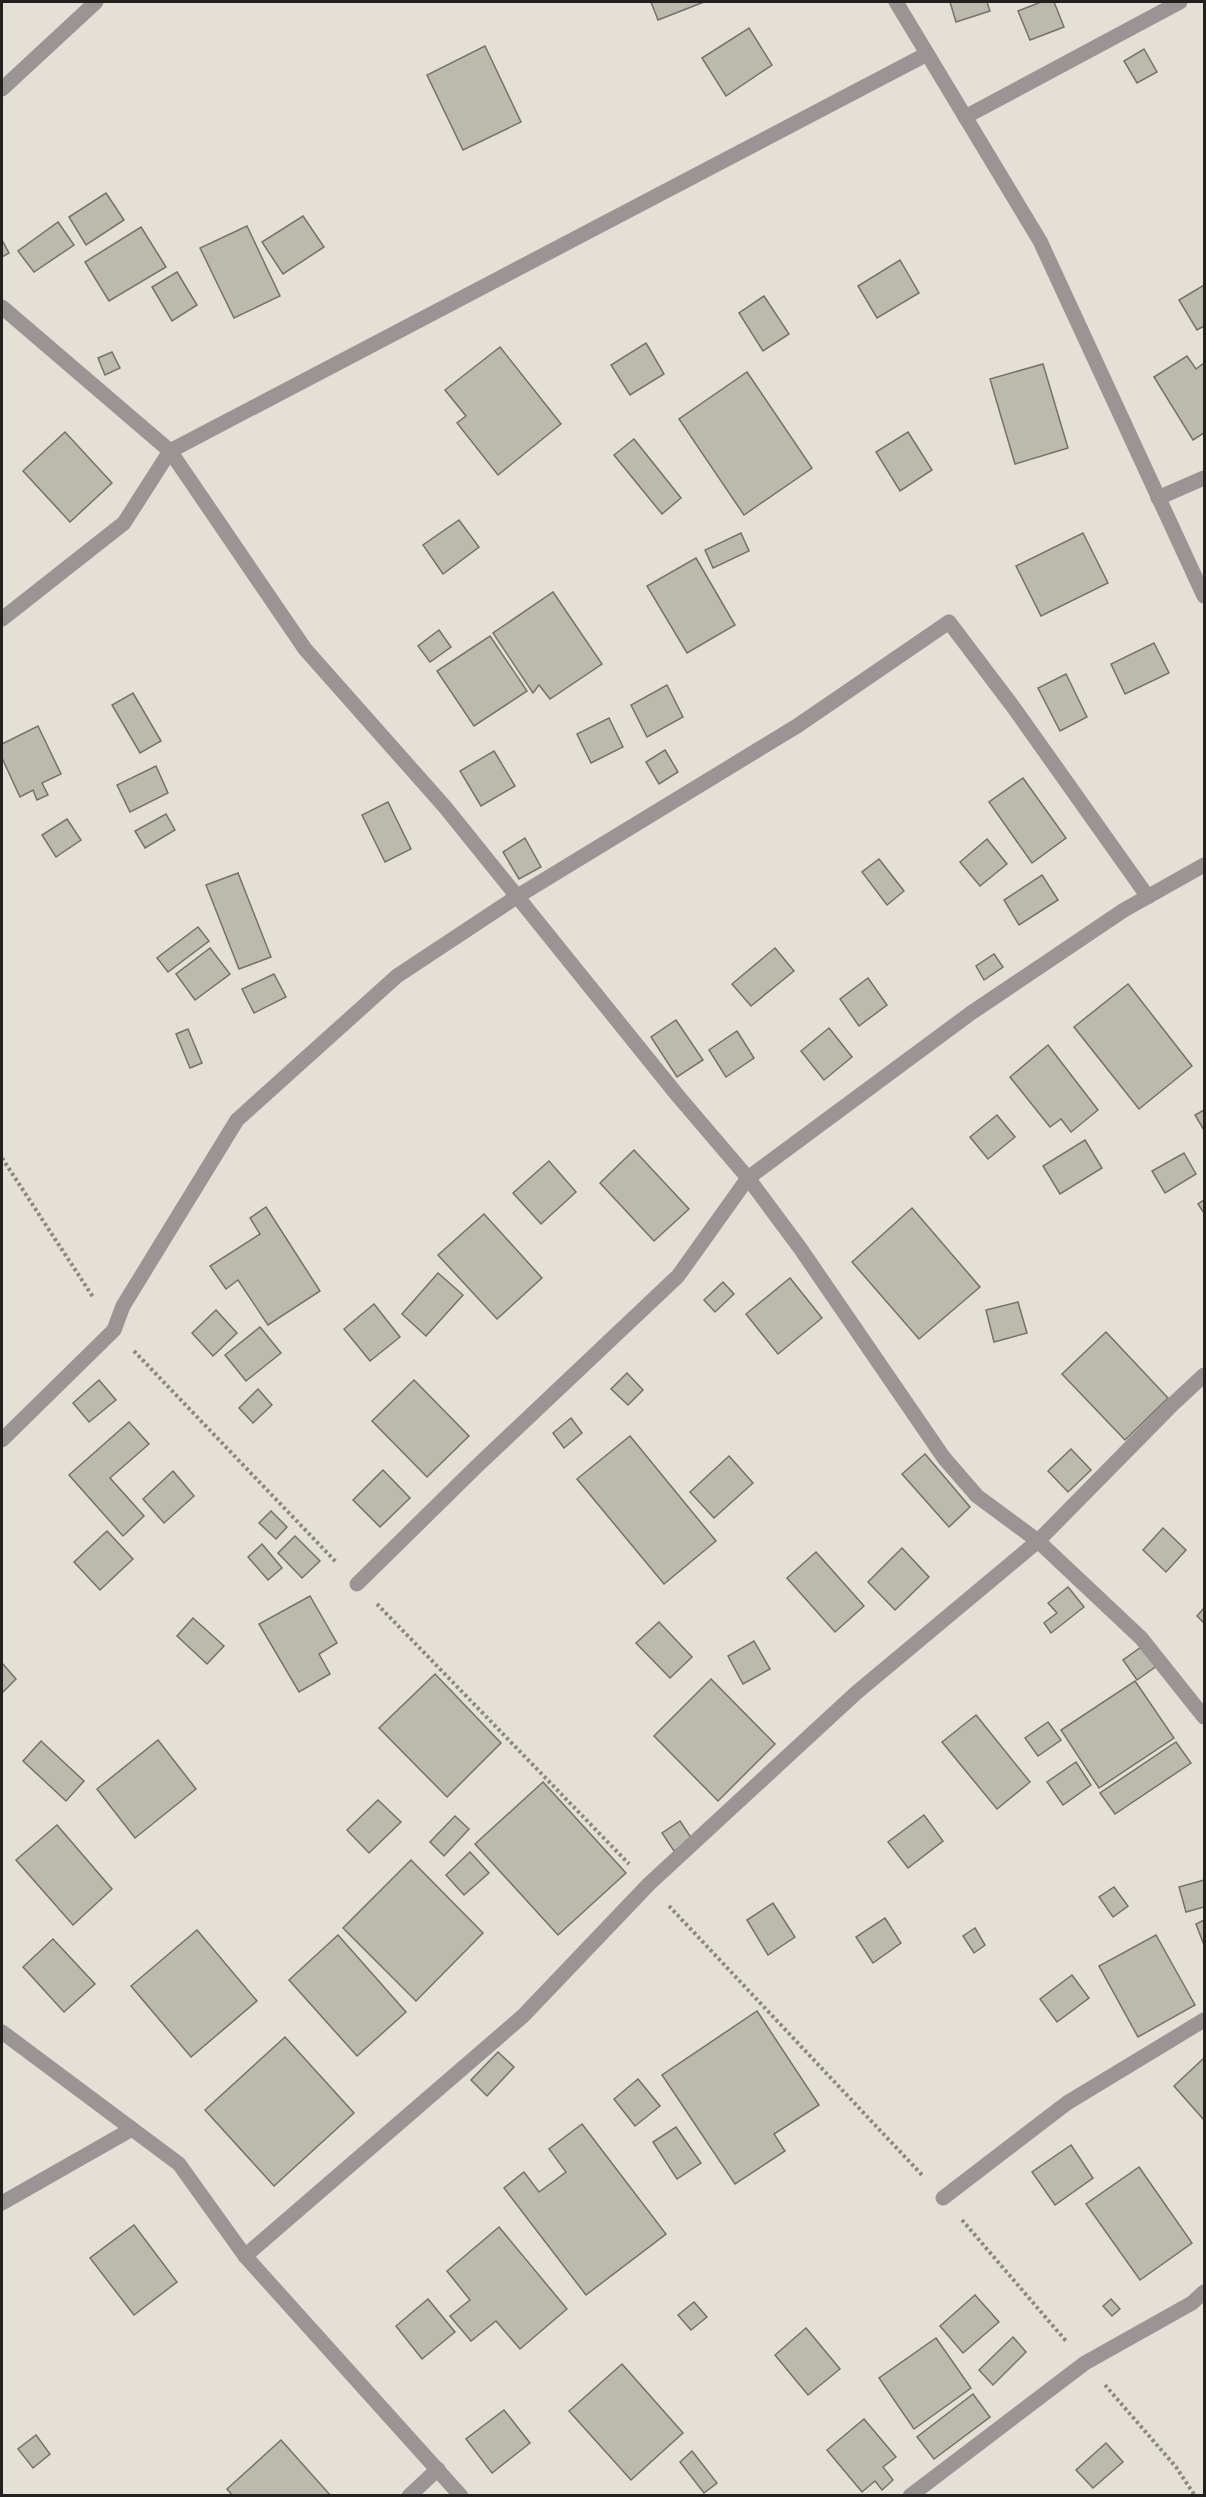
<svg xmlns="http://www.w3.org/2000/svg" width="1206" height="2497" font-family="Raleway,sans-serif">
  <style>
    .building { fill: #bcb9ad; stroke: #767268; stroke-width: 1.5 }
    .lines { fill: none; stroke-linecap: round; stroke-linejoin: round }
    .path { stroke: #8b8881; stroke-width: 4; stroke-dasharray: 3 3; stroke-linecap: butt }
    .minor { stroke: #9a9494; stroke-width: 15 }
  </style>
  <rect width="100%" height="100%" fill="#e4e0d5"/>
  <!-- building -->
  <g class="building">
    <path d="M651,2H704L658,20Z"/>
    <path d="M950,2H987L990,11L956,22Z"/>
    <path d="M1041,2H1054L1064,27L1030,40L1018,11Z"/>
    <path d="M749,28L772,65L726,96L702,58Z"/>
    <path d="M485,46L521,122L463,150L427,75Z"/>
    <path d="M1144,49L1157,72L1137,83L1124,61Z"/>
    <path d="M106,193L124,220L86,245L69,217Z"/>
    <path d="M303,216L324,247L283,274L262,242Z"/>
    <path d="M58,222L74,245L34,272L18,251Z"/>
    <path d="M247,226L280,296L234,318L200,248Z"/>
    <path d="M141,227L166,267L109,301L85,262Z"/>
    <path d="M2,240L9,253L2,257Z"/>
    <path d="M900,260L919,293L877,318L858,286Z"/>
    <path d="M177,272L197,305L172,321L152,287Z"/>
    <path d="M1204,285V326L1197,330L1179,300Z"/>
    <path d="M764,296L789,334L763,351L739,313Z"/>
    <path d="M646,343L664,374L630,395L611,365Z"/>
    <path d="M500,347L561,424L498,475L457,423L466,416L445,390Z"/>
    <path d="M112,352L120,368L105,375L98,358Z"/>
    <path d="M1187,356L1196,369L1204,363V433L1193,440L1154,377Z"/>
    <path d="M1043,364L1068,448L1015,464L990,379Z"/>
    <path d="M747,372L812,468L744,515L679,419Z"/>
    <path d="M65,432L112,483L70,522L23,471Z"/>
    <path d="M908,432L932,470L900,491L876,452Z"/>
    <path d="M634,439L681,498L662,514L614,455Z"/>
    <path d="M459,520L479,547L443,574L423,545Z"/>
    <path d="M741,533L749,551L713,568L705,550Z"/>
    <path d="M1083,533L1108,583L1041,616L1016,566Z"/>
    <path d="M696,558L735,625L687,653L647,586Z"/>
    <path d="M553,592L602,664L550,699L539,685L533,693L493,633Z"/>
    <path d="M439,630L451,647L430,662L418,646Z"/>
    <path d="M490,636L527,691L474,726L437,671Z"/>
    <path d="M1154,643L1169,673L1125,694L1111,664Z"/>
    <path d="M1066,674L1087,717L1060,731L1038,688Z"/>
    <path d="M667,685L683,717L647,737L631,705Z"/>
    <path d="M133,693L161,741L140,753L112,705Z"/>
    <path d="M609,718L623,747L591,763L577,734Z"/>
    <path d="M38,726L61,774L42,783L48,795L37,800L33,790L20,797L2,758V744Z"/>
    <path d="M665,750L678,772L659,784L646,762Z"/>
    <path d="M494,751L515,786L481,806L460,771Z"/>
    <path d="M156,766L168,793L130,812L117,785Z"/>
    <path d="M1023,778L1066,838L1032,863L989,802Z"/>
    <path d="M388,802L411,849L385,862L362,815Z"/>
    <path d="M166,814L175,830L145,848L135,831Z"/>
    <path d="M67,819L81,840L56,857L42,835Z"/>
    <path d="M525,838L541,867L519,879L503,852Z"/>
    <path d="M987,839L1007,864L980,886L960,862Z"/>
    <path d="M879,859L904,891L887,905L862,872Z"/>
    <path d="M238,873L271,957L239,969L206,885Z"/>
    <path d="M1042,875L1058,900L1019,925L1004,900Z"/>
    <path d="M198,927L209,941L168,972L157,958Z"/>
    <path d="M210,948L230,974L195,1000L176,974Z"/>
    <path d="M775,948L794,971L751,1006L732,984Z"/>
    <path d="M994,954L1003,967L984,980L976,966Z"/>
    <path d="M274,974L286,997L254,1013L242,989Z"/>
    <path d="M868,978L887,1005L859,1026L840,999Z"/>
    <path d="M1128,984L1192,1066L1139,1109L1074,1027Z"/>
    <path d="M676,1020L703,1060L677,1077L651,1037Z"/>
    <path d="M829,1028L852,1057L824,1080L801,1051Z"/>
    <path d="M188,1029L202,1063L190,1068L176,1034Z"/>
    <path d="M737,1031L754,1058L726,1077L709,1050Z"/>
    <path d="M1048,1045L1098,1110L1071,1132L1061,1119L1050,1127L1010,1077Z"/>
    <path d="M1204,1110V1130L1195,1115Z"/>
    <path d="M997,1115L1015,1137L988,1159L970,1137Z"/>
    <path d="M1085,1140L1102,1168L1060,1194L1043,1166Z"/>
    <path d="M634,1150L689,1209L654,1241L600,1183Z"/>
    <path d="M1184,1153L1196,1174L1165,1193L1152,1171Z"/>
    <path d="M549,1161L576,1192L541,1224L513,1193Z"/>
    <path d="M1204,1200V1213L1198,1204Z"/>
    <path d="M266,1207L320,1291L268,1325L238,1280L226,1289L210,1266L260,1234L250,1218Z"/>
    <path d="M912,1208L980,1287L919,1339L852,1262Z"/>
    <path d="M484,1214L542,1278L497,1319L438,1255Z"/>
    <path d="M438,1273L463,1295L426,1336L402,1314Z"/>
    <path d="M790,1278L822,1318L778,1354L746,1314Z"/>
    <path d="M723,1282L734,1294L715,1312L704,1300Z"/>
    <path d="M1018,1302L1027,1333L994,1342L986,1310Z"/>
    <path d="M374,1304L400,1337L370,1361L344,1329Z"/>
    <path d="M216,1310L237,1333L213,1356L192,1333Z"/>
    <path d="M260,1327L281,1353L246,1381L225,1355Z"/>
    <path d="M1106,1332L1168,1398L1125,1440L1062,1374Z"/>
    <path d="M627,1373L643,1390L628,1405L611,1389Z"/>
    <path d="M99,1380L116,1400L89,1422L73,1403Z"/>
    <path d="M414,1380L469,1436L427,1477L372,1421Z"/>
    <path d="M258,1389L272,1405L253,1423L239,1408Z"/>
    <path d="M571,1418L582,1433L564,1448L553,1433Z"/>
    <path d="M129,1422L149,1444L110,1478L144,1516L123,1536L69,1475Z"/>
    <path d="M630,1436L716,1541L664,1584L577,1479Z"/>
    <path d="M1071,1449L1091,1470L1068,1492L1048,1471Z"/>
    <path d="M925,1454L970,1507L949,1527L902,1474Z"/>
    <path d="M729,1456L753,1483L714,1518L690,1492Z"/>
    <path d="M383,1470L410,1498L380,1527L353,1500Z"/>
    <path d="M173,1471L194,1496L164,1523L143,1499Z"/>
    <path d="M271,1511L287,1527L276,1539L259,1523Z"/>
    <path d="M1163,1528L1186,1550L1166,1572L1143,1550Z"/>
    <path d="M107,1531L133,1559L100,1590L74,1562Z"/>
    <path d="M295,1536L320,1561L302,1578L278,1553Z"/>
    <path d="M262,1544L282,1568L268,1580L248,1557Z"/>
    <path d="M902,1548L929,1577L895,1610L868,1582Z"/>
    <path d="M816,1552L864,1606L835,1632L787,1578Z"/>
    <path d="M1068,1587L1084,1607L1051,1633L1044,1623L1057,1613L1048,1603Z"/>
    <path d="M310,1596L337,1643L319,1654L330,1674L299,1692L259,1624Z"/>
    <path d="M1204,1608V1623L1197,1616Z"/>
    <path d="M193,1618L224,1646L207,1664L177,1636Z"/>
    <path d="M659,1622L692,1657L670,1678L636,1643Z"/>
    <path d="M754,1641L770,1669L743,1684L728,1656Z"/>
    <path d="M1144,1645L1158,1665L1137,1680L1123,1660Z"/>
    <path d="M2,1663L16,1679L2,1693Z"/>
    <path d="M435,1674L501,1743L447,1797L379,1728Z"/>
    <path d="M711,1679L775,1744L718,1801L654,1736Z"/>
    <path d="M1135,1681L1174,1738L1099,1788L1061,1730Z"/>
    <path d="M976,1715L1030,1782L997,1809L942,1742Z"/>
    <path d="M1048,1722L1061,1740L1038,1756L1025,1738Z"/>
    <path d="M158,1740L196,1789L135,1838L97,1789Z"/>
    <path d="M41,1741L84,1781L66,1801L23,1761Z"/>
    <path d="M1176,1742L1191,1763L1115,1814L1100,1793Z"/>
    <path d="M1076,1762L1091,1785L1063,1805L1047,1782Z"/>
    <path d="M543,1782L626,1873L558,1935L475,1844Z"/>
    <path d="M378,1800L401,1822L369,1853L347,1830Z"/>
    <path d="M924,1815L943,1841L908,1868L888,1842Z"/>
    <path d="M455,1816L469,1829L444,1856L430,1842Z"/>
    <path d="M680,1821L692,1839L674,1851L662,1833Z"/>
    <path d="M57,1825L112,1889L73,1925L16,1860Z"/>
    <path d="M470,1852L489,1873L464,1895L446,1875Z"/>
    <path d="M411,1860L483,1933L416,2001L343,1928Z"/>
    <path d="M1204,1880V1907L1186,1912L1179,1887Z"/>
    <path d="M1114,1887L1128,1906L1113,1917L1099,1897Z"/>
    <path d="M773,1903L795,1937L768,1955L747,1920Z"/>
    <path d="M885,1918L901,1943L873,1963L856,1937Z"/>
    <path d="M1204,1920V1945L1196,1924Z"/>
    <path d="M975,1928L985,1945L974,1953L963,1936Z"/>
    <path d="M197,1930L257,2001L191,2057L131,1986Z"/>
    <path d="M338,1935L406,2012L357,2056L289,1980Z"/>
    <path d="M1156,1935L1195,2005L1138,2037L1099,1966Z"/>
    <path d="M53,1939L95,1984L64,2012L23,1967Z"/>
    <path d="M1072,1975L1089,1998L1057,2022L1040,1999Z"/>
    <path d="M757,2011L819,2105L774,2134L785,2151L735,2184L662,2075Z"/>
    <path d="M285,2037L354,2113L274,2186L205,2110Z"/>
    <path d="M498,2052L514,2067L487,2096L471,2080Z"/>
    <path d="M1204,2058V2120L1174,2086Z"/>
    <path d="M638,2079L660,2106L635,2126L614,2099Z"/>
    <path d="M582,2124L666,2234L586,2295L504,2188L524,2172L539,2192L566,2172L549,2149Z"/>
    <path d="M676,2127L701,2163L677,2179L653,2142Z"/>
    <path d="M1071,2145L1093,2178L1055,2205L1032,2172Z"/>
    <path d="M1139,2167L1192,2243L1140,2280L1086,2204Z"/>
    <path d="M134,2225L177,2282L134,2315L90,2258Z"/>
    <path d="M499,2227L567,2309L520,2349L496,2321L471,2341L450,2316L470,2300L447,2271Z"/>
    <path d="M975,2295L999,2322L963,2353L940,2326Z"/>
    <path d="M428,2299L455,2332L422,2359L396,2326Z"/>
    <path d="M1111,2299L1120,2309L1112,2316L1103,2306Z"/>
    <path d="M694,2302L707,2317L691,2330L678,2315Z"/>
    <path d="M806,2328L840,2369L808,2395L775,2355Z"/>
    <path d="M1013,2337L1026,2352L993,2385L979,2370Z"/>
    <path d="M936,2338L971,2388L914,2429L879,2378Z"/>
    <path d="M622,2364L683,2433L631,2480L569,2411Z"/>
    <path d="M973,2394L990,2417L934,2459L917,2437Z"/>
    <path d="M504,2410L530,2443L492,2473L466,2439Z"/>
    <path d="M864,2419L896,2457L883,2467L893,2480L882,2490L875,2481L862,2492L827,2450Z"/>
    <path d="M36,2435L50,2454L33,2468L18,2449Z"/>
    <path d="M281,2440L331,2496H233L227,2489Z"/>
    <path d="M1106,2443L1123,2462L1093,2488L1076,2470Z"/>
    <path d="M692,2451L717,2483L704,2493L680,2462Z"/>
  </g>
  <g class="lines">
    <!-- path -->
    <g class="path">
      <path d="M2,1158L93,1297"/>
      <path d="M134,1351L336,1562"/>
      <path d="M377,1604L629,1864"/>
      <path d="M669,1906L923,2176"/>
      <path d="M962,2220L1066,2341"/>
      <path d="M1105,2385L1176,2467L1195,2496"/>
    </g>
    <!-- minor -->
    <g class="minor">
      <path d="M896,2L1040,241L1204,596"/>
      <path d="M2,89L96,2"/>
      <path d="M965,117L1180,2"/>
      <path d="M2,307L170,451L305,649L445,807L678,1096L748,1178L800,1248L944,1458L977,1496L1038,1541L1141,1638L1204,1717"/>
      <path d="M1158,498L1204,478"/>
      <path d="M2,619L124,523L170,451L927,54"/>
      <path d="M2,1440L114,1330L123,1306L237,1120L397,976L518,896L797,726L949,622L1014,708L1148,897"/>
      <path d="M357,1584L476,1467L678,1276L748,1178L971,1013L1124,910L1204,865"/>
      <path d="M2,2032L179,2164L245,2256L461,2496"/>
      <path d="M943,2198L1067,2103L1204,2020"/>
      <path d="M2,2203L132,2129"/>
      <path d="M245,2256L523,2016L649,1884L856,1693L1038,1541L1173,1404L1204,1375"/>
      <path d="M409,2496L438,2469"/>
      <path d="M910,2496L1085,2363L1192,2303L1204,2292"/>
    </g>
  </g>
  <!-- border -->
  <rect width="1206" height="2497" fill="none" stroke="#22211d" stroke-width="6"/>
</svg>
